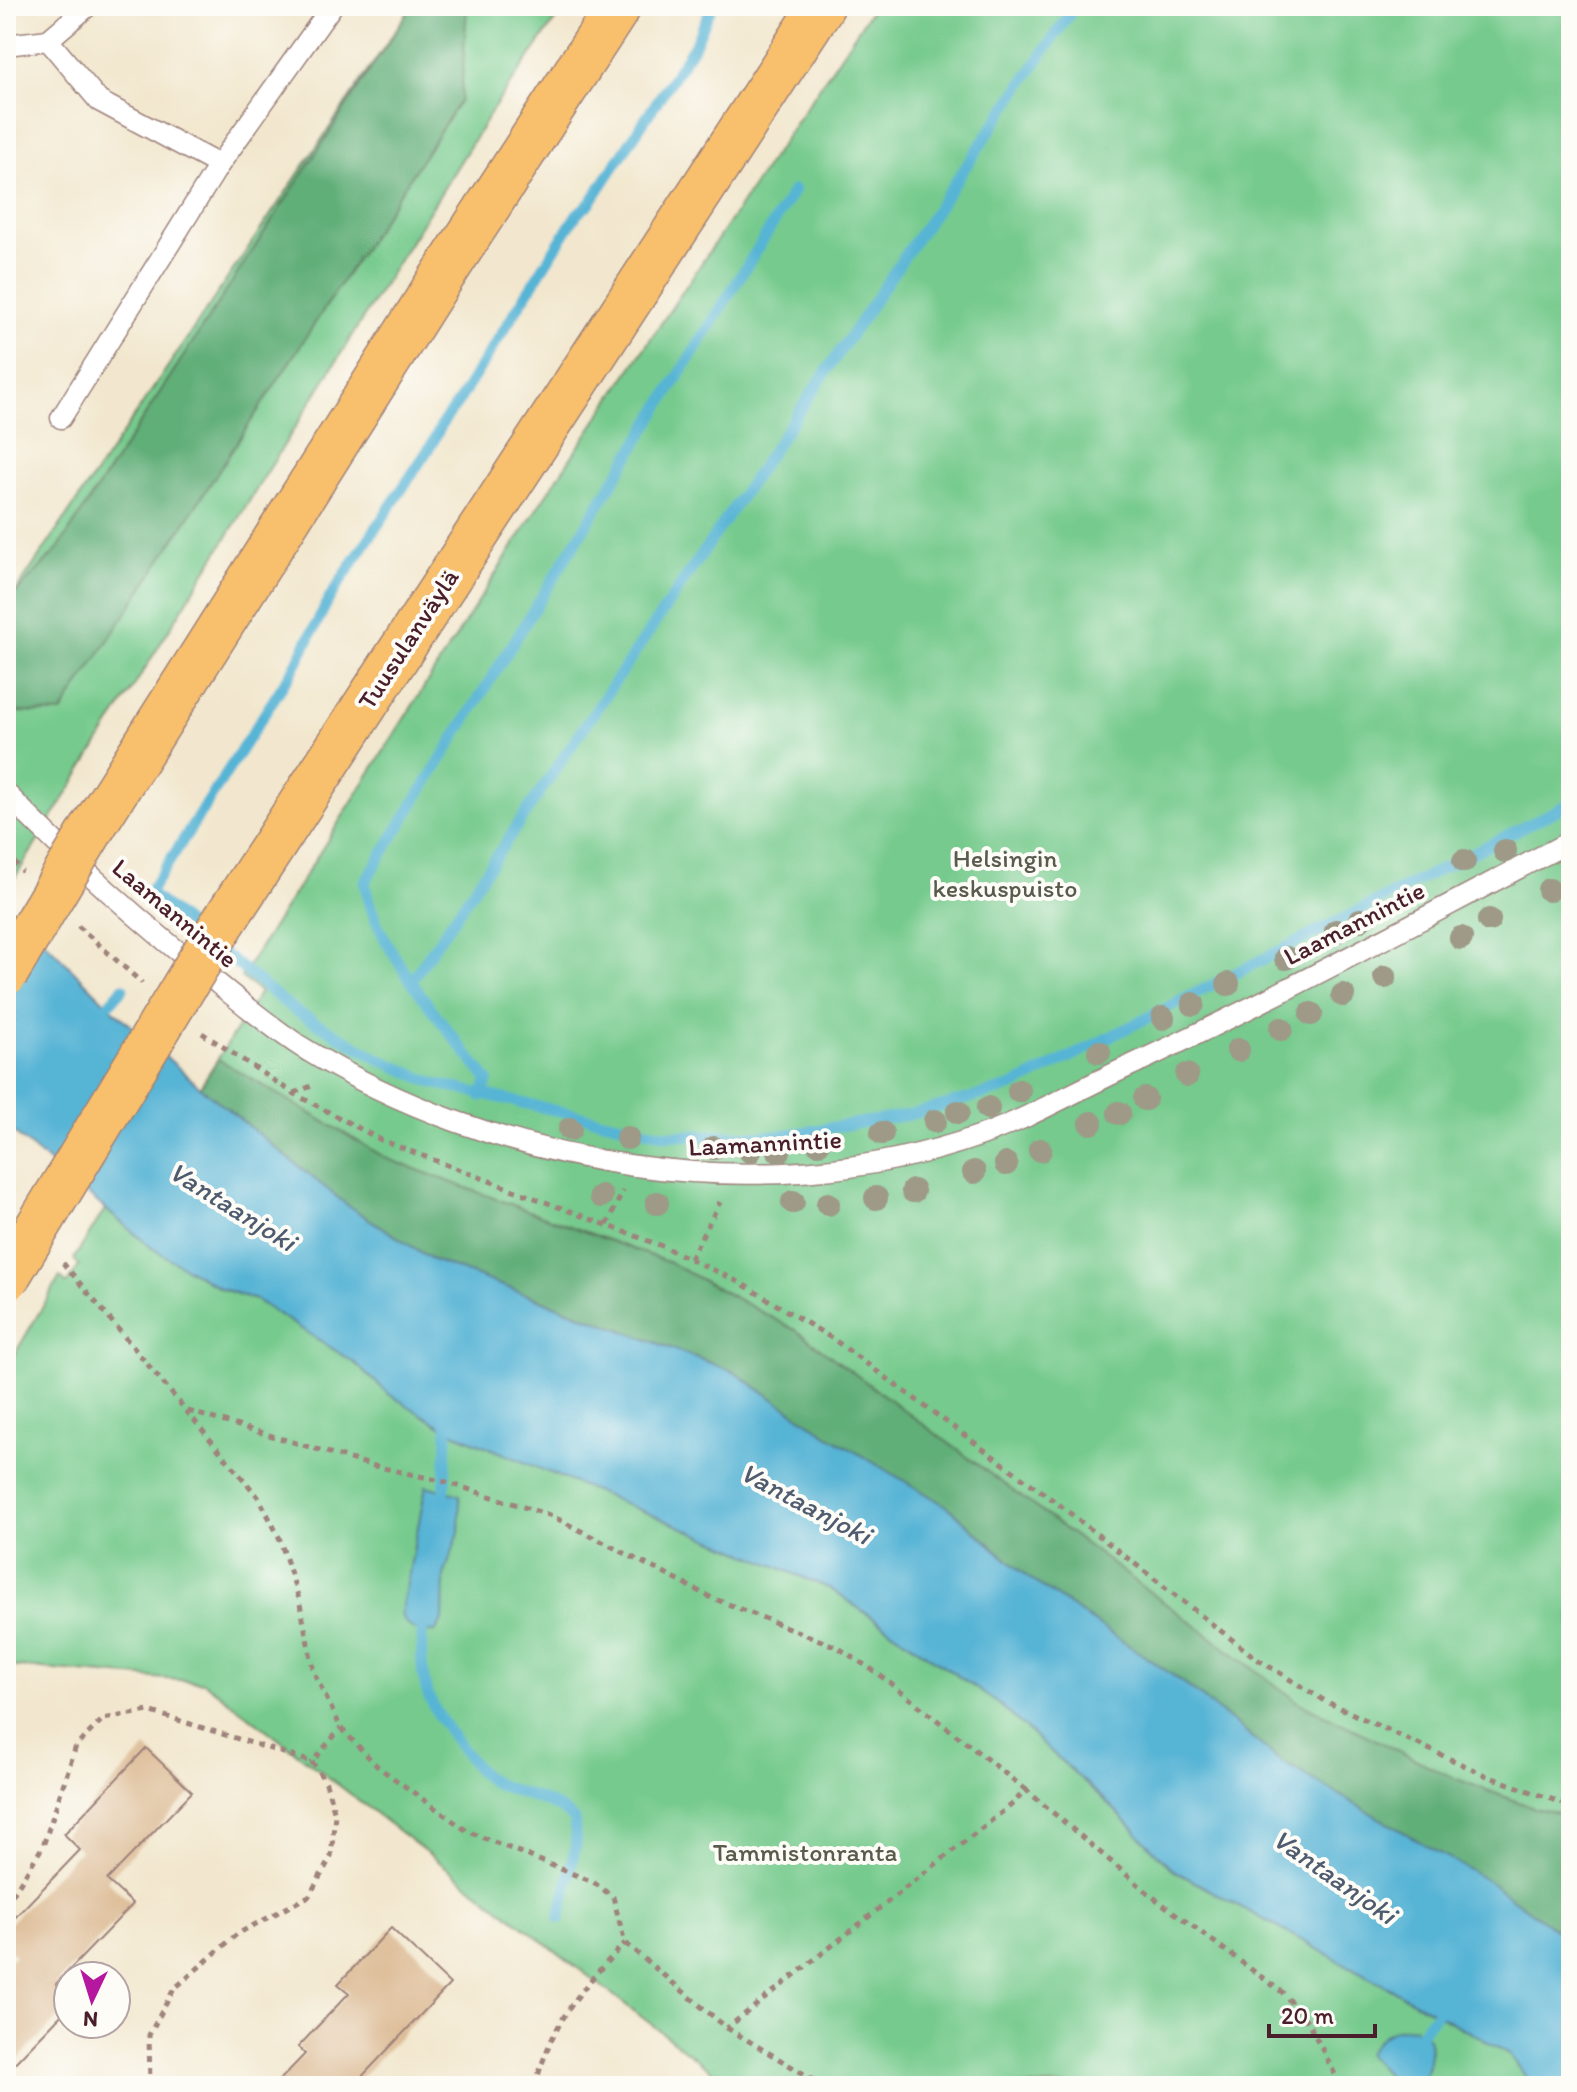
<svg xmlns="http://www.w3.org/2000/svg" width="1577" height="2092" font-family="Itim,sans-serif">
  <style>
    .green { fill: #76ca8d; stroke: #60745c; stroke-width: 2 }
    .forest { fill: #60ae78; stroke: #556652; stroke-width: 2 }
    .water { fill: #57b4d5; stroke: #506a80; stroke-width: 2 }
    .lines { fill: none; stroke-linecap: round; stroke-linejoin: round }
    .stream { stroke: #57b4d5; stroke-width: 11 }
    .building { fill: #ddbc96 }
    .lane-casing { stroke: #9e837c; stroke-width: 23 }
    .highway-casing { stroke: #9e837c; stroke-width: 47 }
    .path { stroke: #9e837c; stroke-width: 5; stroke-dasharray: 6 6; stroke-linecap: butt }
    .lane { stroke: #fff; stroke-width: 20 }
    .highway { stroke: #f8bf6c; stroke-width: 44 }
    .highway-bridge-casing { stroke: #9e837c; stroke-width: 47; stroke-linecap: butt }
    .highway-bridge { stroke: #f8bf6c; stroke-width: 44 }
    .tree { fill: #9e9a87 }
    .labels { text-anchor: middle; stroke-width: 8; stroke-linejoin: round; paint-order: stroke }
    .street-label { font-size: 26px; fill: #4a1f2b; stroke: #fdfcf7 }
    .park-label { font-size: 26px; fill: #595b4d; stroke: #fdfcf7 }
    .water-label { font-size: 28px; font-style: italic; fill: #4f5b6f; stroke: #fdfcf7 }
  </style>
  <rect width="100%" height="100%" fill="#fdfcf7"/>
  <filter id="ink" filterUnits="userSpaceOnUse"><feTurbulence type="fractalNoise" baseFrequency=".0125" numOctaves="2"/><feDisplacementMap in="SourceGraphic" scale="16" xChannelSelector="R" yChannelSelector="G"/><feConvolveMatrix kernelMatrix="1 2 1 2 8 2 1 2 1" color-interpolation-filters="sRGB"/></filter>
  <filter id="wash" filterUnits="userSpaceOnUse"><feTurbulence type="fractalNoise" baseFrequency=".006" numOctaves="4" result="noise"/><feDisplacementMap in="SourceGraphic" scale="32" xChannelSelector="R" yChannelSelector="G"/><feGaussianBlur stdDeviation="1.8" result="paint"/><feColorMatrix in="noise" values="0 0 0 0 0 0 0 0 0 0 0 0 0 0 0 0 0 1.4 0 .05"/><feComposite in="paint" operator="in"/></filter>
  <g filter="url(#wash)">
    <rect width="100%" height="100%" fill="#f2e7ce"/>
    <!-- green -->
    <g class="green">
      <path d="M412,6H565L493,109L6,892V565L12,597Z"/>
      <path d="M874,6H1571V1941L1488,1881L1282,1762L1184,1683L1026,1576L948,1507L829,1436L732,1371L433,1260L200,1087L260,992L241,977L538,507Z"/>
      <path d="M105,1209L152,1248L220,1288L256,1300L355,1363L389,1394L449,1431L829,1588L999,1704L1112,1807L1173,1870L1510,2054L1532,2086H732L204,1682L6,1666V1369L60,1277L67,1284L79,1266L74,1259Z"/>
    </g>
    <!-- forest -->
    <g class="forest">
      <path d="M412,6H467L461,99L61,713L8,712L6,562L12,597L57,550Z"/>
      <path d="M218,1059L388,1159L670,1263L797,1331L1300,1703L1454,1778L1535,1808L1571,1816V1941L1488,1881L1282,1762L1184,1683L1026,1576L948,1507L829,1436L732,1371L433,1260L347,1205L200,1087Z"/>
    </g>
    <!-- water -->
    <g class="water">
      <path d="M6,903L108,1005L200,1087L347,1205L433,1260L732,1371L829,1436L948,1507L1026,1576L1184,1683L1282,1762L1488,1881L1571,1941V2086H1532L1510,2054L1173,1870L1112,1807L999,1704L829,1588L449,1431L389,1394L355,1363L256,1300L220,1288L152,1248L6,1126Z"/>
      <path d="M426,1486L460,1495L459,1532L444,1576L443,1620L435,1632C420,1633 405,1629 401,1613Z"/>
      <path d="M1414,2027L1428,2037C1432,2053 1429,2072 1418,2086H1397L1367,2054C1380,2034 1390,2028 1414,2027Z"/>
    </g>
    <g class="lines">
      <!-- stream -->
      <g class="stream">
        <path d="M205,938L149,893L294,668L330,597L432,444L443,422L457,404L577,214L590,203L695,44L712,6"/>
        <path d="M218,949L294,1010L379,1059L433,1083L666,1135L779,1136L909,1115L1013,1086L1571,803"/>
        <path d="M412,980L1075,6"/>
        <path d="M108,1005L123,988"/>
        <path d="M481,1096L488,1081C449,1029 372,946 365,882L794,190"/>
        <path d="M444,1503L448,1416"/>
        <path d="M423,1618C419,1685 422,1695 462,1749C470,1759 480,1775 491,1781C519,1796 552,1797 574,1820L576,1844L560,1918"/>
        <path d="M1413,2042L1437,2012"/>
      </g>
    </g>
    <g id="blocks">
      <!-- building -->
      <g class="building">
        <path d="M146,1748L192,1792L107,1880L133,1904L56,1984L68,1996V2008L6,2072V1964L15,1955L6,1947V1927L80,1850L64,1834Z"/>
        <path d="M391,1928L450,1984L353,2086H274L305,2054L298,2047L349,1993L338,1984Z"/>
      </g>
    </g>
  </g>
  <g filter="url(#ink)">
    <use href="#blocks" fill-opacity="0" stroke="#9e837c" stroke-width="2"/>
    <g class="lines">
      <!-- lane casing -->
      <g class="lane-casing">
        <g id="lane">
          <path d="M48,40L88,6"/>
          <path d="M6,45L48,40L99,101L219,165"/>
          <path d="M61,418L219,165L332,6"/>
          <path d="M6,793C72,861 141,923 216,982C243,1004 271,1027 300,1046C494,1167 760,1213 979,1136C1028,1119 1075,1091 1123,1069C1275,999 1422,918 1571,841"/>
        </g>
      </g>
      <!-- highway casing -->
      <g class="highway-casing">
        <g id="highway">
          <path d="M95,824L434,289L619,6"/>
          <path d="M219,929L822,6"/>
        </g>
      </g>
      <!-- path -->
      <g class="path">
        <path d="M6,852L22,872"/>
        <path d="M78,926L142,983"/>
        <path d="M202,1033L293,1093L381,1140L662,1246L739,1282L833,1339L1053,1500L1257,1659L1325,1701L1487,1776L1571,1806"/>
        <path d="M294,1093L314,1085"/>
        <path d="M607,1225L623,1191"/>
        <path d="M690,1259L720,1202"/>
        <path d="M63,1263L259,1498L279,1537L299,1599L314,1673L341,1728L378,1767L467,1831L593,1882L613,1897L625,1943L727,2028L824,2086"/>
        <path d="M188,1411L370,1465L446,1482L552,1516L710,1597L837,1647L877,1673L1025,1789L1015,1802L727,2028"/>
        <path d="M1025,1789L1153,1897L1282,1992L1308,2022L1341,2086"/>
        <path d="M6,1905L43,1846L76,1746L103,1719L149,1711L312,1762"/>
        <path d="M150,2086L149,2035L174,1989L237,1934L309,1896L331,1857L335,1814L326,1783L312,1762L341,1728"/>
        <path d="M535,2086C553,2022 579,1990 625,1943"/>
      </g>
      <!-- lane -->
      <use href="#lane" class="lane"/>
      <!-- highway -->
      <use href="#highway" class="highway"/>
      <!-- highway-bridge casing -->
      <g class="highway-bridge-casing">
        <g id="highway-bridge">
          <path d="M6,973L95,824"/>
          <path d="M6,1279L219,929"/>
        </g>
      </g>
      <!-- highway-bridge -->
      <use href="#highway-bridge" class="highway-bridge"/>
    </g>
    <!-- trees -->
    <g class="tree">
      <circle cx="1505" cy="851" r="12"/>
      <circle cx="1464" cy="861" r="12"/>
      <circle cx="1549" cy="890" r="12"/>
      <circle cx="1360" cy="920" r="12"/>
      <circle cx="1489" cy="920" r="12"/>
      <circle cx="1336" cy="931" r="12"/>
      <circle cx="1461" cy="938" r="12"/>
      <circle cx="1286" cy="958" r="12"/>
      <circle cx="1385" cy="977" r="12"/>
      <circle cx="1228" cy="984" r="12"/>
      <circle cx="1343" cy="995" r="12"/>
      <circle cx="1193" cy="1004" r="12"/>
      <circle cx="1311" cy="1014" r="12"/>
      <circle cx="1163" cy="1018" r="12"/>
      <circle cx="1281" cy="1029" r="12"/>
      <circle cx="1238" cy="1050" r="12"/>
      <circle cx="1099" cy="1052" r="12"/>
      <circle cx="1187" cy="1075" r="12"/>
      <circle cx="1019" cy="1091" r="12"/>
      <circle cx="1145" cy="1099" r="12"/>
      <circle cx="988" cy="1108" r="12"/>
      <circle cx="958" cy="1112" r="12"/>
      <circle cx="1119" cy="1113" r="12"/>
      <circle cx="935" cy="1121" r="12"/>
      <circle cx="1091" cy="1123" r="12"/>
      <circle cx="570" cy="1129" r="12"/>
      <circle cx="882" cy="1133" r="12"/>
      <circle cx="627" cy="1138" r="12"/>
      <circle cx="818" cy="1143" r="12"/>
      <circle cx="714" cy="1148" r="12"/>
      <circle cx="1040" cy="1150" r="12"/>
      <circle cx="750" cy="1151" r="12"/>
      <circle cx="779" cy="1151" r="12"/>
      <circle cx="1006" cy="1164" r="12"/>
      <circle cx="974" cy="1172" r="12"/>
      <circle cx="913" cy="1191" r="12"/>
      <circle cx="601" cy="1196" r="12"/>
      <circle cx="876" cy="1198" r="12"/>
      <circle cx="793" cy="1202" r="12"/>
      <circle cx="657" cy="1203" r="12"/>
      <circle cx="828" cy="1204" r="12"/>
    </g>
  </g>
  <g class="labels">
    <!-- street labels -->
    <g class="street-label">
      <text transform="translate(408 639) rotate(-57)" y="9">Tuusulanväylä</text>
      <text transform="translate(175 913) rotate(40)" y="9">Laamannintie</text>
      <text transform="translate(1354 923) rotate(-27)" y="9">Laamannintie</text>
      <text transform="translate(765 1143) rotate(-3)" y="9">Laamannintie</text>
    </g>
    <!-- park labels -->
    <g class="park-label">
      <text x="1005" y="867">Helsingin<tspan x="1005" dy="30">keskuspuisto</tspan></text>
      <text x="805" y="1861">Tammistonranta</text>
    </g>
    <!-- water labels -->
    <g class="water-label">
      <text transform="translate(233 1206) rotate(32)" y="10">Vantaanjoki</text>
      <text transform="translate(806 1503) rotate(28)" y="10">Vantaanjoki</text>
      <text transform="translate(1335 1876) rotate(35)" y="10">Vantaanjoki</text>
    </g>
  </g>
  <!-- margin -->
  <rect width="1577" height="2092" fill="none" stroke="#fdfcf7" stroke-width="32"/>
  <!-- north arrow -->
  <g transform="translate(92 2000) rotate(184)"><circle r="38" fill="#fdfcf7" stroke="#b5a4a5" stroke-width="2"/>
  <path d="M0-6L14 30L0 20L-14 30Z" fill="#b5179e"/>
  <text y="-12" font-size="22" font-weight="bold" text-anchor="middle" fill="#4a1f2b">N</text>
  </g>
  <!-- scale -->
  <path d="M1269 2024v12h106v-12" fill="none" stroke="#4a1f2b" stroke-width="4"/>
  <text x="1281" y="2024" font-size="24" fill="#4a1f2b" stroke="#fdfcf7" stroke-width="6" paint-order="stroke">20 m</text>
</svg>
